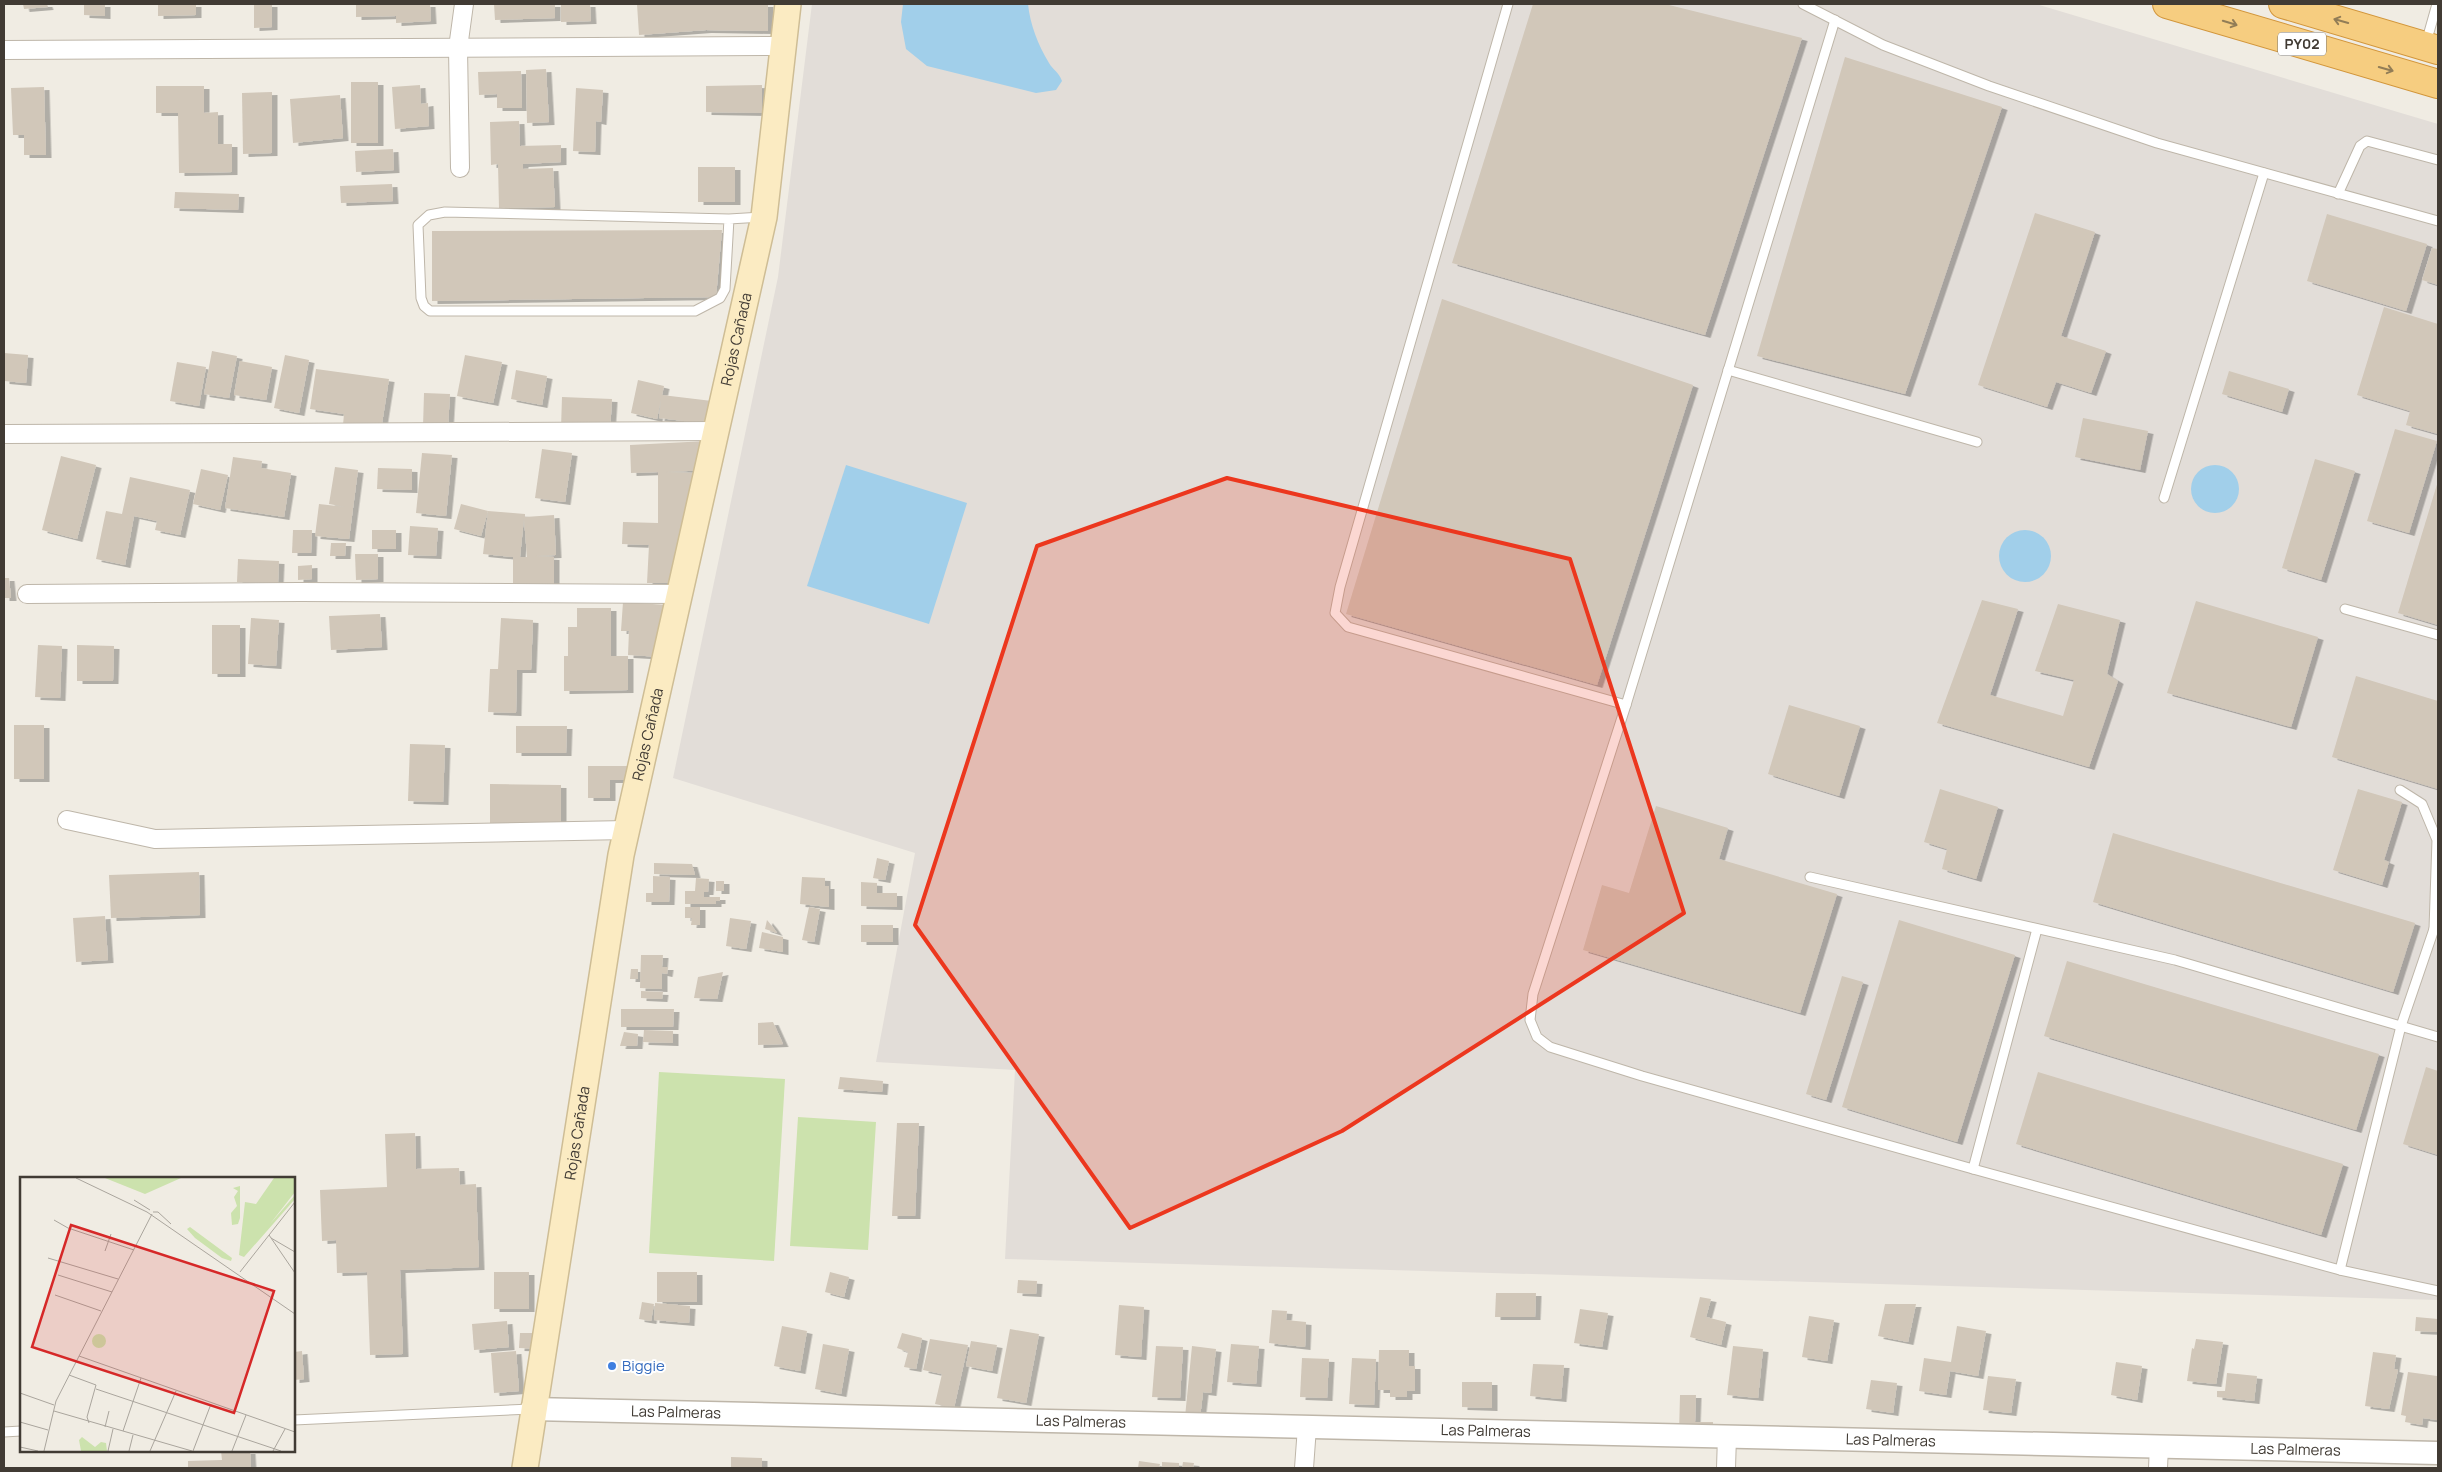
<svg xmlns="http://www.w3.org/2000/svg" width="2442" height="1472" font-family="Manrope,sans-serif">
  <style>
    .industrial { fill: #e2ddd8 }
    .green { fill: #cce2ad }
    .water { fill: #a1cfea }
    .building { fill: #d1c7b9; fill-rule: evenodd; filter: url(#shadow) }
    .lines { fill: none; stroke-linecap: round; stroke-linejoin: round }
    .service-casing { stroke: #beb6a9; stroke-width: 11 }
    .minor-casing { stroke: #beb6a9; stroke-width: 20 }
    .tertiary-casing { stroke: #beb6a9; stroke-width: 25 }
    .secondary-casing { stroke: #cebd95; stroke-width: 28 }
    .trunk-casing { stroke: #d2963b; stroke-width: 30 }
    .service { stroke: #fff; stroke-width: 9 }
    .minor { stroke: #fff; stroke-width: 18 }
    .tertiary { stroke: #fff; stroke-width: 22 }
    .secondary { stroke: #fbebc2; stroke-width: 25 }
    .trunk { stroke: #f6cd80; stroke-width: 28 }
    .oneway { stroke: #927d56 }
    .marked { fill: #ec371e; fill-opacity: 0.2; stroke: #ec371e; stroke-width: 4; stroke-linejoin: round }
    .shop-dot { fill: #3f7fe0; stroke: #fff; stroke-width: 2 }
    .labels { text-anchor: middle; stroke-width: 4; stroke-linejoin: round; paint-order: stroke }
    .shield { fill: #fff; stroke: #7a7671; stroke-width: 1 }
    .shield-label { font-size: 14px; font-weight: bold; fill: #413b34 }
    .street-label { font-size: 15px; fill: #413b34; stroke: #fff }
    .shop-label { font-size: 15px; fill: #366cbe; stroke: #fff; text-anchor: start }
    .inset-road { fill: none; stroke: #aaa59d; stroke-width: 1 }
    .view { fill: #d62828; fill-opacity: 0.15; stroke: #d62828; stroke-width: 2.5 }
    .inset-edge { fill: none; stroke: #413b34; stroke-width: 2.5 }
  </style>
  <defs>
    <filter id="shadow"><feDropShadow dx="5.5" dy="3" stdDeviation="0" flood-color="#0004"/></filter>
  </defs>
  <rect width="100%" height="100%" fill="#f0ece3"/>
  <!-- industrial -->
  <path class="industrial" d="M812,4H2036L2438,124V1300L1005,1259L1015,1070L876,1062L915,853L673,778L778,277Z"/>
  <!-- green -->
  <g class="green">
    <path d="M659,1072L785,1079L774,1261L649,1253Z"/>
    <path d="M798,1117L876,1122L868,1250L790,1246Z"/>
  </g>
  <!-- water -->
  <g class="water">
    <path d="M903,4H1028C1030,24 1038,45 1049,63C1053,70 1059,72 1062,81L1056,90L1036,93L927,66L906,49L901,22Z"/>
    <path d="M846,465L967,503L929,624L807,586Z"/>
    <circle cx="2215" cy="489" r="24"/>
    <circle cx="2025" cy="556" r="26"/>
  </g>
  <!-- building -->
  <g class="building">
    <path d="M23,4H47L48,7L24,9Z"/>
    <path d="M84,4H105V16L84,15Z"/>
    <path d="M158,4H196V15L158,16Z"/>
    <path d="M254,4H272V27L254,28Z"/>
    <path d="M356,4H430L431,21L396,23V16L356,17Z"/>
    <path d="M494,4H555V18L495,20Z"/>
    <path d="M561,4H590L591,21L561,22Z"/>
    <path d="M637,4H768V31L706,30L639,35Z"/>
    <path d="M1533,4H1665L1802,38L1705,335L1452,263Z"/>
    <path d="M1845,57L2002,107L1905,394L1757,356Z"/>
    <path d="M546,69L549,122L527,123L526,70Z"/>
    <path d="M521,71L522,108H497V94L479,95L478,72Z"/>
    <rect x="351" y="82" width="27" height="61"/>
    <path d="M420,85L421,104L428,103L429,126L395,129L392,87Z"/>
    <path d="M762,85V113L706,112V86Z"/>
    <path d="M156,86H204V113L218,112V144H232V172L179,173L178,113H156Z"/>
    <path d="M44,87L46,155H24V135H13L11,88Z"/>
    <path d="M576,88L603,90L601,122L596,121L595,152L573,151Z"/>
    <path d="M272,92V153L243,154L242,93Z"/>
    <path d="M340,95L343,138L293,143L290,99Z"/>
    <path d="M519,121L520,146L561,145V162L523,164V169L553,168L555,207L499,208L498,164L491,165L490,122Z"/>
    <path d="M393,149L394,170L356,172L355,151Z"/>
    <rect x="698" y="167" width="37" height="35"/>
    <path d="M392,184L393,201L341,203L340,186Z"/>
    <path d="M175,192L239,194L238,210L174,208Z"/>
    <path d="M2035,213L2095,232L2061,336L2106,351L2091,393L2056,382L2047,407L1978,385Z"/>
    <path d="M2327,214L2427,244L2406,311L2307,281Z"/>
    <path d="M722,230L716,297L432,301V231Z"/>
    <path d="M2432,248L2438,249V285L2422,280Z"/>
    <path d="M1442,299L1693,385L1597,685L1346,614Z"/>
    <path d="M2384,307L2438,324V434L2406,425L2410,411L2357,395Z"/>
    <path d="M212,351L237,356L229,398L204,394Z"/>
    <path d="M4,353L28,355L26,383L4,381Z"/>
    <path d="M285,355L309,360L299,413L274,408Z"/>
    <path d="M465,355L502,362L493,403L457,396Z"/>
    <path d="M240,361L272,367L266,400L234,395Z"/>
    <path d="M177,362L206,367L199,406L170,401Z"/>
    <path d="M316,369L389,379L381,430L343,425L344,414L310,409Z"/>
    <path d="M516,370L547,376L542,405L511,399Z"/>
    <path d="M2229,371L2289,389L2282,412L2222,394Z"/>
    <path d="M638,380L664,386L662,395L712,401L709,424L659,418L661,399L657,419L631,413Z"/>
    <path d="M424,393L450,394L448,427H423Z"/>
    <path d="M562,397L612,399L610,430L561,428Z"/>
    <path d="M2083,418L2148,431L2140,470L2075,457Z"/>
    <path d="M2395,429L2437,441L2409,533L2367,521Z"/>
    <path d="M707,441L709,470L666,472L694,473L693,523H681L678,583H647L649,545L622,544L623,522L658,523V472L631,473L630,445Z"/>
    <path d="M542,449L572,453L565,502L535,498Z"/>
    <path d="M422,453L452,455L446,516L416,513Z"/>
    <path d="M61,456L96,465L77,539L42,530Z"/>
    <path d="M233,457L262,461L261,468L291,473L284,517L225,508Z"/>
    <path d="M2315,459L2355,471L2321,580L2282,568Z"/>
    <path d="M335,467L358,470L349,539L315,536L319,504L346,507L329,504Z"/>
    <path d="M378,468L412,469V490L377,489Z"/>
    <path d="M201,469L228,475L220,510L193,504Z"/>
    <path d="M130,477L190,490L180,535L155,530L157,521L134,516L125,565L96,559L106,511L122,514Z"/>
    <path d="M2438,481V625L2398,613Z"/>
    <path d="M461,504L488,511L481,536L454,529Z"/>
    <path d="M488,511L525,514V517L554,515L556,555L535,556L554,557V584H513V557L483,554ZM524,518L527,557H520Z"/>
    <path d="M410,526L438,528L436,556L408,555Z"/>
    <path d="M293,530H312L311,553H292Z"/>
    <rect x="372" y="530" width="24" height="19"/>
    <path d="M331,543H346L345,556H330Z"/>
    <path d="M355,554H378V579L356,580Z"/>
    <path d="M238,559L279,561L278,583L237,582Z"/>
    <path d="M312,565V579L298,580V566Z"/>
    <path d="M4,578H9L11,598H4Z"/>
    <path d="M1982,600L2018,609L1990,695L2063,716L2074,680L2035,671L2058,604L2120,620L2107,674L2118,681L2089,767L1937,723Z"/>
    <path d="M2196,601L2318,637L2291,727L2167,693Z"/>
    <path d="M623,602L667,605L663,657L628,655L629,631H621Z"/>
    <path d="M577,608H611V656H628V690L564,691V656H568V627H577Z"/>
    <path d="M380,614L382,647L331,650L329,616Z"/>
    <path d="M251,618L279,620L276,666L248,664Z"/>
    <path d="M501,618L533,620L531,670H517L516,713L488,712L490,669H498Z"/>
    <rect x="212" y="625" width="28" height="49"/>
    <path d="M38,645L62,646L60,698L35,697Z"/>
    <path d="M77,645L114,646L113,681H77Z"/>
    <path d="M2356,676L2438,701V789L2332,757Z"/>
    <path d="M1789,705L1860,726L1839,796L1768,774Z"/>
    <rect x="14" y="725" width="30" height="54"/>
    <path d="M516,726H567L566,753H516Z"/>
    <path d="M410,744L445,745L443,802L408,801Z"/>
    <path d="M588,766H633V780H610V798H588Z"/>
    <path d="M490,784L561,785V825L490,824Z"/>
    <path d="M1940,789L1998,807L1976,879L1942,869L1947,849L1924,842Z"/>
    <path d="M2358,789L2402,802L2384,860L2389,862L2382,885L2333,870Z"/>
    <path d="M1656,806L1728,828L1719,859L1837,894L1800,1013L1583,950L1602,885L1629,893Z"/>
    <path d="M2113,833L2415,923L2393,992L2093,902Z"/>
    <path d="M877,858L889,861L885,880L873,878Z"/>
    <path d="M654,863L692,864L695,875L654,874Z"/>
    <path d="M199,872L200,915L111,918L109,875Z"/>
    <path d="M653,876L670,877L669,902H646V893H653Z"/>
    <path d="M802,877L825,878V886H829V907L800,904Z"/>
    <path d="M696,878L709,879L708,892H704V897H720V901H716V904H685V891H695Z"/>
    <rect x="716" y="881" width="8" height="10"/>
    <path d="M861,882L877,883V893H897V907L861,906Z"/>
    <path d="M685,907H700V925H691L692,918H685Z"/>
    <path d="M809,907L820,909L814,942L802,940Z"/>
    <path d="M105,916L108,960L76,962L73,918Z"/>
    <path d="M730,918L751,921L746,949L726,946Z"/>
    <path d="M767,920L772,926L777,933L765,929Z"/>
    <path d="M1899,920L2015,955L1957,1142L1842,1107Z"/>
    <rect x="861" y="925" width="32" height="17"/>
    <path d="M762,932L783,937V952L759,948Z"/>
    <path d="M641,955H663L662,967H668L667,974L662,973V989L640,988Z"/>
    <path d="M2067,961L2379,1054L2356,1130L2044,1036Z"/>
    <path d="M631,969H638V979H630Z"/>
    <path d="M723,972L717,999L694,998L698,977Z"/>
    <path d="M1842,976L1863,982L1826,1100L1806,1094Z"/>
    <path d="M641,991L663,992L662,999L641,998Z"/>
    <path d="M621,1009H674L673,1027H621Z"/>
    <path d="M773,1022L783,1044L758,1045V1023Z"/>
    <path d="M644,1030L673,1031V1043L643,1042Z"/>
    <path d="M624,1032L638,1034L637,1046H620Z"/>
    <path d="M2426,1067L2438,1071V1155L2403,1144Z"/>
    <path d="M2038,1072L2343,1164L2321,1235L2016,1144Z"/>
    <path d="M840,1077L883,1081L882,1092L838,1089Z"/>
    <path d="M897,1123H919L915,1216H892Z"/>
    <path d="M415,1133L416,1169L459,1168L460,1185L476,1184L479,1267L400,1270L403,1354L370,1355L367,1272L337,1273L336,1240L322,1241L320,1190L387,1187L385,1134Z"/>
    <rect x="494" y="1272" width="35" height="37"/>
    <rect x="657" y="1272" width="40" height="30"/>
    <path d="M830,1272L849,1277L844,1297L825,1292Z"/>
    <path d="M1018,1280L1037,1281L1036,1294L1017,1293Z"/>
    <path d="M1496,1293H1536L1535,1317H1495Z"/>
    <path d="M1700,1297L1711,1299L1706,1317L1726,1322L1721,1345L1690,1337Z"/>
    <path d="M642,1302L654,1304L651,1321L639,1319Z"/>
    <path d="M655,1303L690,1306L689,1323L654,1320Z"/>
    <path d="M1885,1304H1916L1908,1342L1878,1336Z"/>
    <path d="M1119,1305L1144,1307L1141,1357L1115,1355Z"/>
    <path d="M1580,1309L1608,1313L1602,1347L1574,1343Z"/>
    <path d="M1272,1310L1287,1311L1286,1320L1306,1322L1305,1347L1269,1343Z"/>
    <path d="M1809,1316L1834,1320L1827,1361L1802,1357Z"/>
    <path d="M2416,1317L2438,1319V1332L2415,1331Z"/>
    <path d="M507,1321L509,1347L474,1350L472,1324Z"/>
    <path d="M782,1326L807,1331L800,1371L774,1366Z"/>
    <path d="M1957,1326L1986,1331L1978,1376L1950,1371L1946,1395L1919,1391L1924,1358L1951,1362Z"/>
    <path d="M1010,1329L1039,1334L1026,1403L997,1398Z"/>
    <path d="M520,1333H542V1349L519,1348Z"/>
    <path d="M902,1333L922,1338L916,1369L904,1367L908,1352L897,1348Z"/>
    <path d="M930,1339L968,1345L954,1408L935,1404L942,1374L923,1370Z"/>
    <path d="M2196,1339L2223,1342L2216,1384L2187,1381L2192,1348L2194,1349Z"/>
    <path d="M971,1341L997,1345L992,1371L966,1366Z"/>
    <path d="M823,1344L849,1349L841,1394L815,1389Z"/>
    <path d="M1231,1344L1259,1346L1256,1384L1227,1382Z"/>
    <path d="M1156,1346L1183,1347L1180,1398L1152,1397Z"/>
    <path d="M1192,1346L1216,1349L1211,1393L1203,1392L1200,1418L1185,1417Z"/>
    <path d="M1733,1346L1763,1349L1758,1398L1727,1395Z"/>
    <path d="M1379,1350H1409V1366H1415V1391H1407V1397H1390V1390H1378Z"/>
    <path d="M302,1351L304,1379L294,1380V1352Z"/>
    <path d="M516,1351L519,1391L494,1393L491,1353Z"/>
    <path d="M2373,1352L2396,1355L2394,1369L2398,1370L2389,1409L2365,1406Z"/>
    <path d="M1302,1358L1329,1359L1327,1398L1300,1397Z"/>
    <path d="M1352,1358L1376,1359L1374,1405L1349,1404Z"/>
    <path d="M2116,1362L2142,1366L2137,1400L2111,1395Z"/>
    <path d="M1533,1364L1564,1365L1561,1399L1530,1396Z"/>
    <path d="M2408,1372L2437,1376V1420L2423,1418L2422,1425L2405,1422L2406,1416L2401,1415Z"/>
    <path d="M2227,1373L2257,1376L2254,1401L2217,1397V1391H2225Z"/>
    <path d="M1988,1376L2016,1379L2011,1413L1983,1410Z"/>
    <path d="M1871,1380L1897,1383L1893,1413L1866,1409Z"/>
    <path d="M1462,1382H1492V1408L1462,1407Z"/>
    <path d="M1680,1395H1696L1695,1422H1713V1434L1679,1433Z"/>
    <path d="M221,1451H250L251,1468H188V1461L222,1460Z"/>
    <path d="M731,1457L762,1458V1468H731Z"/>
    <path d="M1139,1461L1160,1464L1159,1468H1138Z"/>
    <path d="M1162,1462L1179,1463V1468H1162Z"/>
    <path d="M1183,1462L1194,1463L1193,1468H1182Z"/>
  </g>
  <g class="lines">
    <!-- service casing -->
    <g class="service-casing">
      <g id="service">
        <path d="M1508,4L1340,587L1335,613L1348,627L1626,705"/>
        <path d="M1803,4L1883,45L1989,86L2157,143L2438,221"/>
        <path d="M1835,20L1626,705L1533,994L1530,1020L1537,1037L1550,1047L1642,1076L1973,1169L2340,1270L2438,1291"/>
        <path d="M2426,43L2437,4"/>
        <path d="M2338,194L2360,146L2367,141L2438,160"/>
        <path d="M729,219L725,289L720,298L695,311H430L424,306L421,298L418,225L429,215L445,212L729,219L762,217"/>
        <path d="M1728,370L1977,442"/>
        <path d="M2164,498L2264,173"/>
        <path d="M2345,609L2438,635"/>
        <path d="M2400,790L2422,804L2437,840L2434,929"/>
        <path d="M1810,877L2175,960L2438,1037"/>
        <path d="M1973,1169L2037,929"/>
        <path d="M2340,1270L2401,1026L2434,929L2438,927"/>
        <path d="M294,1420L531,1409"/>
        <path d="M4,1432L21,1431"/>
      </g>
    </g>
    <!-- minor casing -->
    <g class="minor-casing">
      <g id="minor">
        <path d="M4,50L784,46"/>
        <path d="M460,168L458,48L464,4"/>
        <path d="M4,434L718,431"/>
        <path d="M27,594L301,592L681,594"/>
        <path d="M67,820L155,839L627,830"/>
        <path d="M1304,1468L1307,1427"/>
        <path d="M1726,1468L1727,1436"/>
        <path d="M2158,1468L2159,1446"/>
      </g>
    </g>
    <!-- tertiary casing -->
    <g class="tertiary-casing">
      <g id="tertiary">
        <path id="s1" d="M532,1409L2438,1453"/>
      </g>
    </g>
    <!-- secondary casing -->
    <g class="secondary-casing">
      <g id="secondary">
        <path id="s2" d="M525,1468L621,855L764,217L788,4"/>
      </g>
    </g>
    <!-- trunk casing -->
    <g class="trunk-casing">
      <g id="trunk">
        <path d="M2167,4L2438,84"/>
        <path d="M2283,4L2438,50"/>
      </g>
    </g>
    <!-- service -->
    <use href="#service" class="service"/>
    <!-- minor -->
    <use href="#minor" class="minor"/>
    <!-- tertiary -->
    <use href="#tertiary" class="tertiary"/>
    <!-- secondary -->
    <use href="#secondary" class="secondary"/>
    <!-- trunk -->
    <use href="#trunk" class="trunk"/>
  </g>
  <!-- one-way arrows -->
  <defs><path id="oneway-shaft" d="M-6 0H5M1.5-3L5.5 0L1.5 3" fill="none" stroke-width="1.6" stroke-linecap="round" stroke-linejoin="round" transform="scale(1.25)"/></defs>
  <g class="oneway">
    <use href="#oneway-shaft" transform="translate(2341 21) rotate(-164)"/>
    <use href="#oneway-shaft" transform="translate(2230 23) rotate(17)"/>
    <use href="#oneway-shaft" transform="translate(2386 69) rotate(16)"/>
  </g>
  <!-- marked area -->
  <path class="marked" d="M1227,478L1570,559L1684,913L1342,1131L1130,1228L915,925L1037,546Z"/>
  <!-- markers -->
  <circle class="shop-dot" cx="612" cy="1366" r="5"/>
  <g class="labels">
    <!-- shield labels -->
    <rect class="shield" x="2278" y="32.5" width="48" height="23" rx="4"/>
    <g class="shield-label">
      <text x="2302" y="49">PY02</text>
    </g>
    <!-- street labels -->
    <g class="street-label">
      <text dy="5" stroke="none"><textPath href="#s2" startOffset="1149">Rojas Cañada</textPath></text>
      <text dy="5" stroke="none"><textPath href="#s2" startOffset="744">Rojas Cañada</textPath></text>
      <text dy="5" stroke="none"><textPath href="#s2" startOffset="339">Rojas Cañada</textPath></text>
      <text dy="5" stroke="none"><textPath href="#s1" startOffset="144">Las Palmeras</textPath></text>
      <text dy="5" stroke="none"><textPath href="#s1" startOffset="549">Las Palmeras</textPath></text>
      <text dy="5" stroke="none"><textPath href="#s1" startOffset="954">Las Palmeras</textPath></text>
      <text dy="5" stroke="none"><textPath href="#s1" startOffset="1359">Las Palmeras</textPath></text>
      <text dy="5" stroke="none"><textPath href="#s1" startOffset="1764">Las Palmeras</textPath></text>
    </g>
    <!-- shop labels -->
    <g class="shop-label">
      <text x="622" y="1371">Biggie</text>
    </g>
  </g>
  <!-- overview -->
  <g transform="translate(20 1177)">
    <rect width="275" height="275" fill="#f0ece3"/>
    <path d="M85,1H161L125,17ZM254,1H275V15L250,47L275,18V22L224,80L219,78L225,25L236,27ZM220,9V41L218,47L212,48L211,36L217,29L214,20L218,14L213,11ZM170,50L212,81L211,84L202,81L175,61L167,52ZM72 164a7 7 0 1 1 14 0a7 7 0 1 1-14 0ZM62,260L75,270L81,265L86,266L87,274H61L59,263Z" fill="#cce2ad"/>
    <path class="inset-road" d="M56,1L127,35L275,137M114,23L130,33M133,35H138L151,47M34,43L48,51L114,73M249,58L275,96M251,61L275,75M85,74L91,57M28,81L98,102M220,95L275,25M38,98L92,115M35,118L81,134M59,179L275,255M49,198L76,208L67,240L69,246M76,212L261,274M0,216L34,228M34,234L172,274M0,245L28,253M85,250L89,234M103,254L121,201M0,270L18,274M24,274L36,224L132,37M88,274L93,252M109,274L113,258M130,274L156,214M173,274L191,227M212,274L226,238M253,274L265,252"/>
    <path class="view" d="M51,48L254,114L214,236L12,170Z"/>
    <rect width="275" height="275" class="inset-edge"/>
  </g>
  <!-- border -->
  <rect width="2442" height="1472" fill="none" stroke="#413b34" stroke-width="10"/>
</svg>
